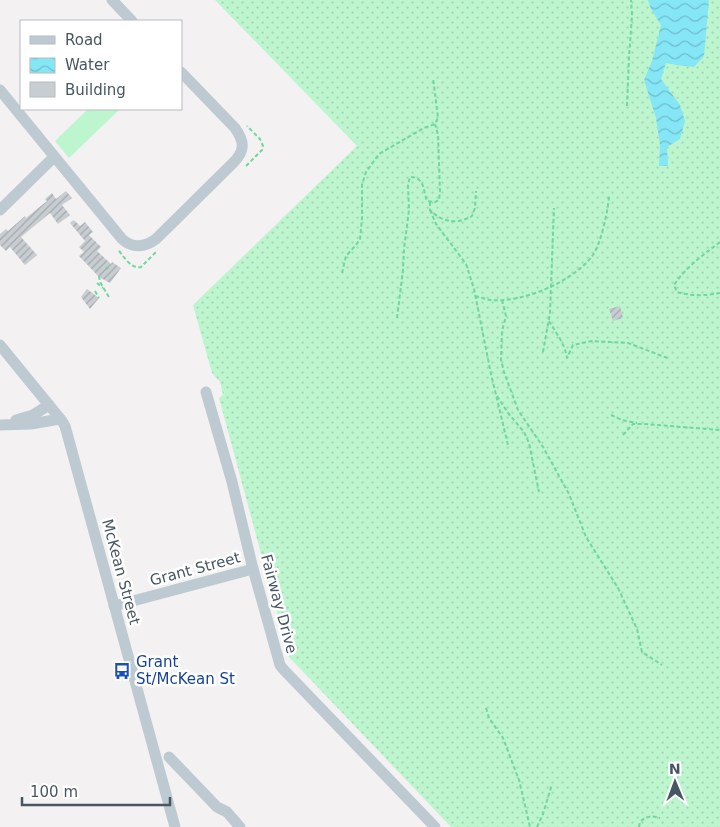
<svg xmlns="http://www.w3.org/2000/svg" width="720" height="827" font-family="'DejaVu Sans',sans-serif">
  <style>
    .grass { fill: url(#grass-dots) }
    .park { fill: #bdf5ce }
    .water { fill: url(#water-waves) }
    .building { fill: url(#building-hatch) }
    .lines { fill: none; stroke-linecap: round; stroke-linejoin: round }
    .path { stroke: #70d79d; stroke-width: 2; stroke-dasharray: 4 2.5; stroke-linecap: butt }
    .street { stroke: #becad2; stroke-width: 11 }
    .labels { text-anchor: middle; stroke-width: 5; stroke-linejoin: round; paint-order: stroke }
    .street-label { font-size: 15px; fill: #475761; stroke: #fff }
    .transit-label { font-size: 15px; fill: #164399; stroke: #fff; text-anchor: start }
  </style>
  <defs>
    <pattern id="grass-dots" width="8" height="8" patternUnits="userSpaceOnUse" patternTransform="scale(1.25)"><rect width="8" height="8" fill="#bdf5ce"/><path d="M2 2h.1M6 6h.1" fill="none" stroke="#a4d4b3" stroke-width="1.8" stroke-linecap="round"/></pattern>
    <pattern id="water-waves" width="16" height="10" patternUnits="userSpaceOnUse" patternTransform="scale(1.25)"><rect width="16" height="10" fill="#85e6f6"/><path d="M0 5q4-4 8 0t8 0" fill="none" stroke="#6fbdcb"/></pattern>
    <pattern id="building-hatch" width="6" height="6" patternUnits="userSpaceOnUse" patternTransform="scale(1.25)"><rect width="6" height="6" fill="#c8cdd2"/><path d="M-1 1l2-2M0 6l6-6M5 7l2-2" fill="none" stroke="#a4a9ae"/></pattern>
  </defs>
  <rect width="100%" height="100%" fill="#f4f1f2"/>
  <!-- grass -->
  <path class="grass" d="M215,0H720V827H451L289,657L219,398L223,395L220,382L212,373L193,305L357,146Z"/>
  <!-- park -->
  <path class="park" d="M88,109H120L69,158L55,141Z"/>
  <!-- water -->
  <path class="water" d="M648,0H709L704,56L694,67L676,65L666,63L661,79L680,105L685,121L680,139L667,147L668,166H659L660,145L656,118L644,80L652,61L661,25L651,9Z"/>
  <!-- building -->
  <g class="building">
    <path d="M66,191L72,198L62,205L70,215L58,224L50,213L21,237L37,255L25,265L10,247L6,251L0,245V234L6,229L8,231L25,216L26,218L47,201L45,199L52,193L56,199Z"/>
    <path d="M74,220L80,226L85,222L93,232L89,235L101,247L97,251L111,264L112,262L121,268L110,283L99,277L79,256L84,252L79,247L85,241L70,223Z"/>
    <path d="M87,289L99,298L90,309L81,297Z"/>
    <path d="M620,306L623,318L613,321L609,309Z"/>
  </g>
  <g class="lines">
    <!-- path -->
    <g class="path">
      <path d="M627,106L629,58L632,15L631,0"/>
      <path d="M246,166L262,150L263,146L260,139L247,126"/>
      <path d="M430,202V210C442,222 457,225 472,216L475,208L476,191"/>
      <path d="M430,210L436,224L466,264L474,289L491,374L508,445"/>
      <path d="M720,242C703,255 686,267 674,285L677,292C690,296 706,296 720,293"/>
      <path d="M119,251C125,258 131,269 141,267L156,252"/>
      <path d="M106,267L108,269"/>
      <path d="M342,273L346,256L356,245L360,239L362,219V185L366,172L379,154L424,128L435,124L438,118L433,78"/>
      <path d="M99,276L100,282L110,299"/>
      <path d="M97,283L103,288"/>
      <path d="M95,291L99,298"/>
      <path d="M475,296C480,297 485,299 490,300C523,303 573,282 593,255C601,243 608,211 609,196"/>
      <path d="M502,300L506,316L502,331L501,360L504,372L518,410L543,447L569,494L586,537L618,588L637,629L642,652L662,665"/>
      <path d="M397,318L403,270L404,249L409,210L408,185L410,177C425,177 423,191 427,201L435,202L439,200L440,192L438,135L435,124"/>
      <path d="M549,321C556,333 565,344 567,358L573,345L592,341L628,343L670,359"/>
      <path d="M543,352L550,313L554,208"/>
      <path d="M497,396L508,413L524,432L529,443L539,492"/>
      <path d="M611,415L622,420L637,423"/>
      <path d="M623,435L633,424H644L720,430"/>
      <path d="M486,708L489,718L503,738L514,767L519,780L530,827"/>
      <path d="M537,827L543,814L552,784"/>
      <path d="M639,827L640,822C646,816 652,815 660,818"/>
    </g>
    <!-- street -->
    <g class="street">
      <path d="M112,0L132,21"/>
      <path d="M0,90L122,239C133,249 145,247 156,239L233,163C245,151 245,142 235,128L181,72"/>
      <path d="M0,210L54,157"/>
      <path d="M0,345L62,421L65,426L175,827"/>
      <path d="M206,392L232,482L253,569L280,665L283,669L435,827"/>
      <path d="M16,420L33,415L49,405"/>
      <path d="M0,425L31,424L60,419"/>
      <path d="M114,606L253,569"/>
      <path d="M169,757L217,807L227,812L240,827"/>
    </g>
  </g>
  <!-- icons -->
  <defs>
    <g id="bus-bare" transform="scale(1.35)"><path d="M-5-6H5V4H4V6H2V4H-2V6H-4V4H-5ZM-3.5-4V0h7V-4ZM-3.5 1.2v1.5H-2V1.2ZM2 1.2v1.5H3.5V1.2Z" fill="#1a4fb4" stroke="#fff" stroke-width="2.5" paint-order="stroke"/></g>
  </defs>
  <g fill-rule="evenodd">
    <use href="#bus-bare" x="122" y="671"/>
  </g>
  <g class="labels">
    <!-- street labels -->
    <g class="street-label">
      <text transform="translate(195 569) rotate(-15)" y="5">Grant Street</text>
      <text transform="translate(121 572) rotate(75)" y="5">McKean Street</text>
      <text transform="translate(279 604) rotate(75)" y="5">Fairway Drive</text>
    </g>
    <!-- transit labels -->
    <g class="transit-label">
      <text x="136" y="667">Grant<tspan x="136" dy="17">St/McKean St</tspan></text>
    </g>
  </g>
  <!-- legend -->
  <rect x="20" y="20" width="162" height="90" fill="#ffffff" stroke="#b5bcc0"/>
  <rect x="30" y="36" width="25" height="8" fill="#becad2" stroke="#b5bcc0"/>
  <text x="65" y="45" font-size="15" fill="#475761">Road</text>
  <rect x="30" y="58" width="25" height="15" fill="url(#water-waves)" stroke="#b5bcc0"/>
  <text x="65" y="70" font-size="15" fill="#475761">Water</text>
  <rect x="30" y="82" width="25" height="15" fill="#c8cdd2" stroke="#b5bcc0"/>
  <text x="65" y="95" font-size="15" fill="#475761">Building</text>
  <!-- north arrow -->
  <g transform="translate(675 782) rotate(359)" stroke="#ffffff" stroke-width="4" paint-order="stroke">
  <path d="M0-4L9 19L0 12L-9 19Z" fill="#475761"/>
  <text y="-8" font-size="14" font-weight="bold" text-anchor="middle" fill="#475761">N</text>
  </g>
  <!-- scale -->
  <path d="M22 797v8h148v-8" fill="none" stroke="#475761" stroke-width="2.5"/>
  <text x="30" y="797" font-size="15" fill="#475761" stroke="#ffffff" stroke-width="4" paint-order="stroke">100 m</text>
</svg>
